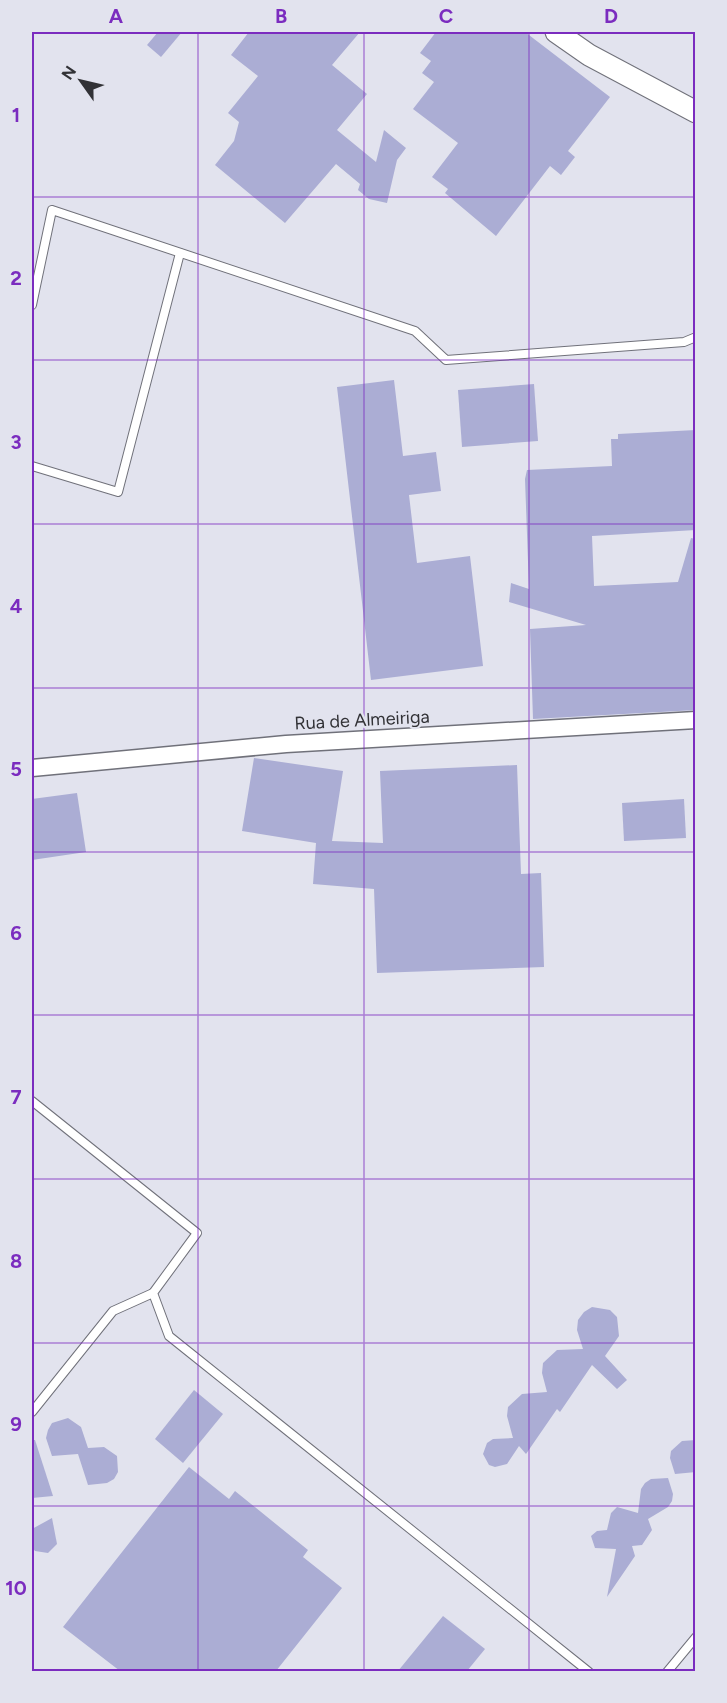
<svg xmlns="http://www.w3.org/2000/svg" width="727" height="1703" font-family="Figtree,sans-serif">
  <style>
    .building { fill: #abadd4 }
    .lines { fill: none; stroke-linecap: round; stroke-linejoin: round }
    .service-casing { stroke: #70717a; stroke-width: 10 }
    .minor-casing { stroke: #70717a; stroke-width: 19 }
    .tertiary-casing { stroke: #70717a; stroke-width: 23 }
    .service { stroke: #fff; stroke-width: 8 }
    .minor { stroke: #fff; stroke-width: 16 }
    .tertiary { stroke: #fff; stroke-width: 21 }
    .grid { fill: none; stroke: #7b2cbf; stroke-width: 1.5; stroke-opacity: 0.55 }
    .labels { text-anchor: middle; stroke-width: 4.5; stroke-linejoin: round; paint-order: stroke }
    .street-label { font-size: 18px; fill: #323236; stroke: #e2e3ee }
    .neatline { fill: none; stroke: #7b2cbf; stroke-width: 2 }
    .grid-label { font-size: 20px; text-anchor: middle; font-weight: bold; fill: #7b2cbf }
  </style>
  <rect width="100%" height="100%" fill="#e2e3ee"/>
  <!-- building -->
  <g class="building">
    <path d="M158,32H182L161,57L147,45Z"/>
    <path d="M249,32H360L332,65L367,94L337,130L376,162L384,130L406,148L397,160L387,203L369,199L358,190L360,184L336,164L285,223L215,165L234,141L239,122L228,113L258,76L231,55Z"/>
    <path d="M436,32H525L610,97L568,151L575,157L561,175L550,166L496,236L445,193L448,189L432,177L458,143L413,109L434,82L422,73L431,61L420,53Z"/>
    <path d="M394,380L403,456L436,452L441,491L409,495L417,563L470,556L483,666L371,680L337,387Z"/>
    <path d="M534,384L538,441L462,447L458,390Z"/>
    <path d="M696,430V530L592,536L594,586L678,582L691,538L696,539V710L533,719L530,629L586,625L509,602L511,583L529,589L525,479L527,470L612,466L611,439H618V434Z"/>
    <path d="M254,758L343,771L332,841L383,843L380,771L517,765L521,874L541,873L544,967L377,973L374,889L313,884L316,843L242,831Z"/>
    <path d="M77,793L86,852L32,860V799Z"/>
    <path d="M684,799L686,838L624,841L622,803Z"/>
    <path d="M592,1307L610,1310L617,1317L619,1336L605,1356L627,1380L617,1389L592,1365L560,1412L557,1409L526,1454L519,1446L507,1464L495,1467L489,1465L483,1454L487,1443L493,1439L513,1438L507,1416L508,1407L522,1394L547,1392L542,1373L543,1363L557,1350L583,1349L577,1330L578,1320L584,1312Z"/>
    <path d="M194,1390L223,1414L183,1463L155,1439Z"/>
    <path d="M68,1418L81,1427L88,1448L104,1447L117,1456L118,1472L114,1479L107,1483L88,1485L78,1454L52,1456L46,1438L48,1430L52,1423Z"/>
    <path d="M32,1440H35L53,1496L32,1498Z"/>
    <path d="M696,1440V1472L675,1474L670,1458L671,1451L682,1441Z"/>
    <path d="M189,1467L229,1499L235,1491L308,1550L303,1557L342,1588L276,1671H120L63,1627Z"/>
    <path d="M668,1478L673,1494L672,1501L668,1507L648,1519L652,1530L642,1545L632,1546L635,1556L607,1597L616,1549L595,1548L591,1536L597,1531L607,1530L611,1513L617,1507L638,1513L641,1489L645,1483L651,1479Z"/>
    <path d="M52,1518L57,1544L48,1553L35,1551L32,1547V1529Z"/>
    <path d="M443,1616L485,1649L467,1671H398Z"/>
  </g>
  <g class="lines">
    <!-- service casing -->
    <g class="service-casing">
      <g id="service">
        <path d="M32,305L52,210L415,331L446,360L684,342L696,337"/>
        <path d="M32,466L118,492L180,253"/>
        <path d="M32,1101L197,1233L153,1293L169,1336L589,1672"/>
        <path d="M32,1412L113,1311L153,1293"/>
        <path d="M667,1672L696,1637"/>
      </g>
    </g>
    <!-- minor casing -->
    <g class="minor-casing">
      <path id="minor" d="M32,768L286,744L696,720"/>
    </g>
    <!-- tertiary casing -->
    <g class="tertiary-casing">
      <path id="tertiary" d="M556,32L589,55L696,112"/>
    </g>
    <!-- service -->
    <use href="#service" class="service"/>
    <!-- minor -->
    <use href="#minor" class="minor"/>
    <!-- tertiary -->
    <use href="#tertiary" class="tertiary"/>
  </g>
  <!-- grid -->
  <path class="grid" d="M198,32V1672M364,32V1672M529,32V1672M32,197H696M32,360H696M32,524H696M32,688H696M32,852H696M32,1015H696M32,1179H696M32,1343H696M32,1506H696"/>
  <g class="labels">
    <!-- street labels -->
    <g class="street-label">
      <text transform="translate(362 720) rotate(-3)" y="6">Rua de Almeiriga</text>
    </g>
  </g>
  <!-- border -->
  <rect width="727" height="1703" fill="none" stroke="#e2e3ee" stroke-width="66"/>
  <!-- north arrow -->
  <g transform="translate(81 81) rotate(304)" stroke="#e2e3ee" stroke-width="4.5" paint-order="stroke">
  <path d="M0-4.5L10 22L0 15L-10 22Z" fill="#323236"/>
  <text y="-9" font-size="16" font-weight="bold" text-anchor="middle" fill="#323236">N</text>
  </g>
  <rect x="33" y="33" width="661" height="1637" class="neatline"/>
  <g class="grid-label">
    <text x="116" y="23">A</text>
    <text x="281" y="23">B</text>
    <text x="446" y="23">C</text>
    <text x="611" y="23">D</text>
    <text x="16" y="122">1</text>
    <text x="16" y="285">2</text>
    <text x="16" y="449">3</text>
    <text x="16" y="613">4</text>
    <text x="16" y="776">5</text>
    <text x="16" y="940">6</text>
    <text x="16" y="1104">7</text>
    <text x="16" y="1268">8</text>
    <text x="16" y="1431">9</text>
    <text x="16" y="1595">10</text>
  </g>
</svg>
